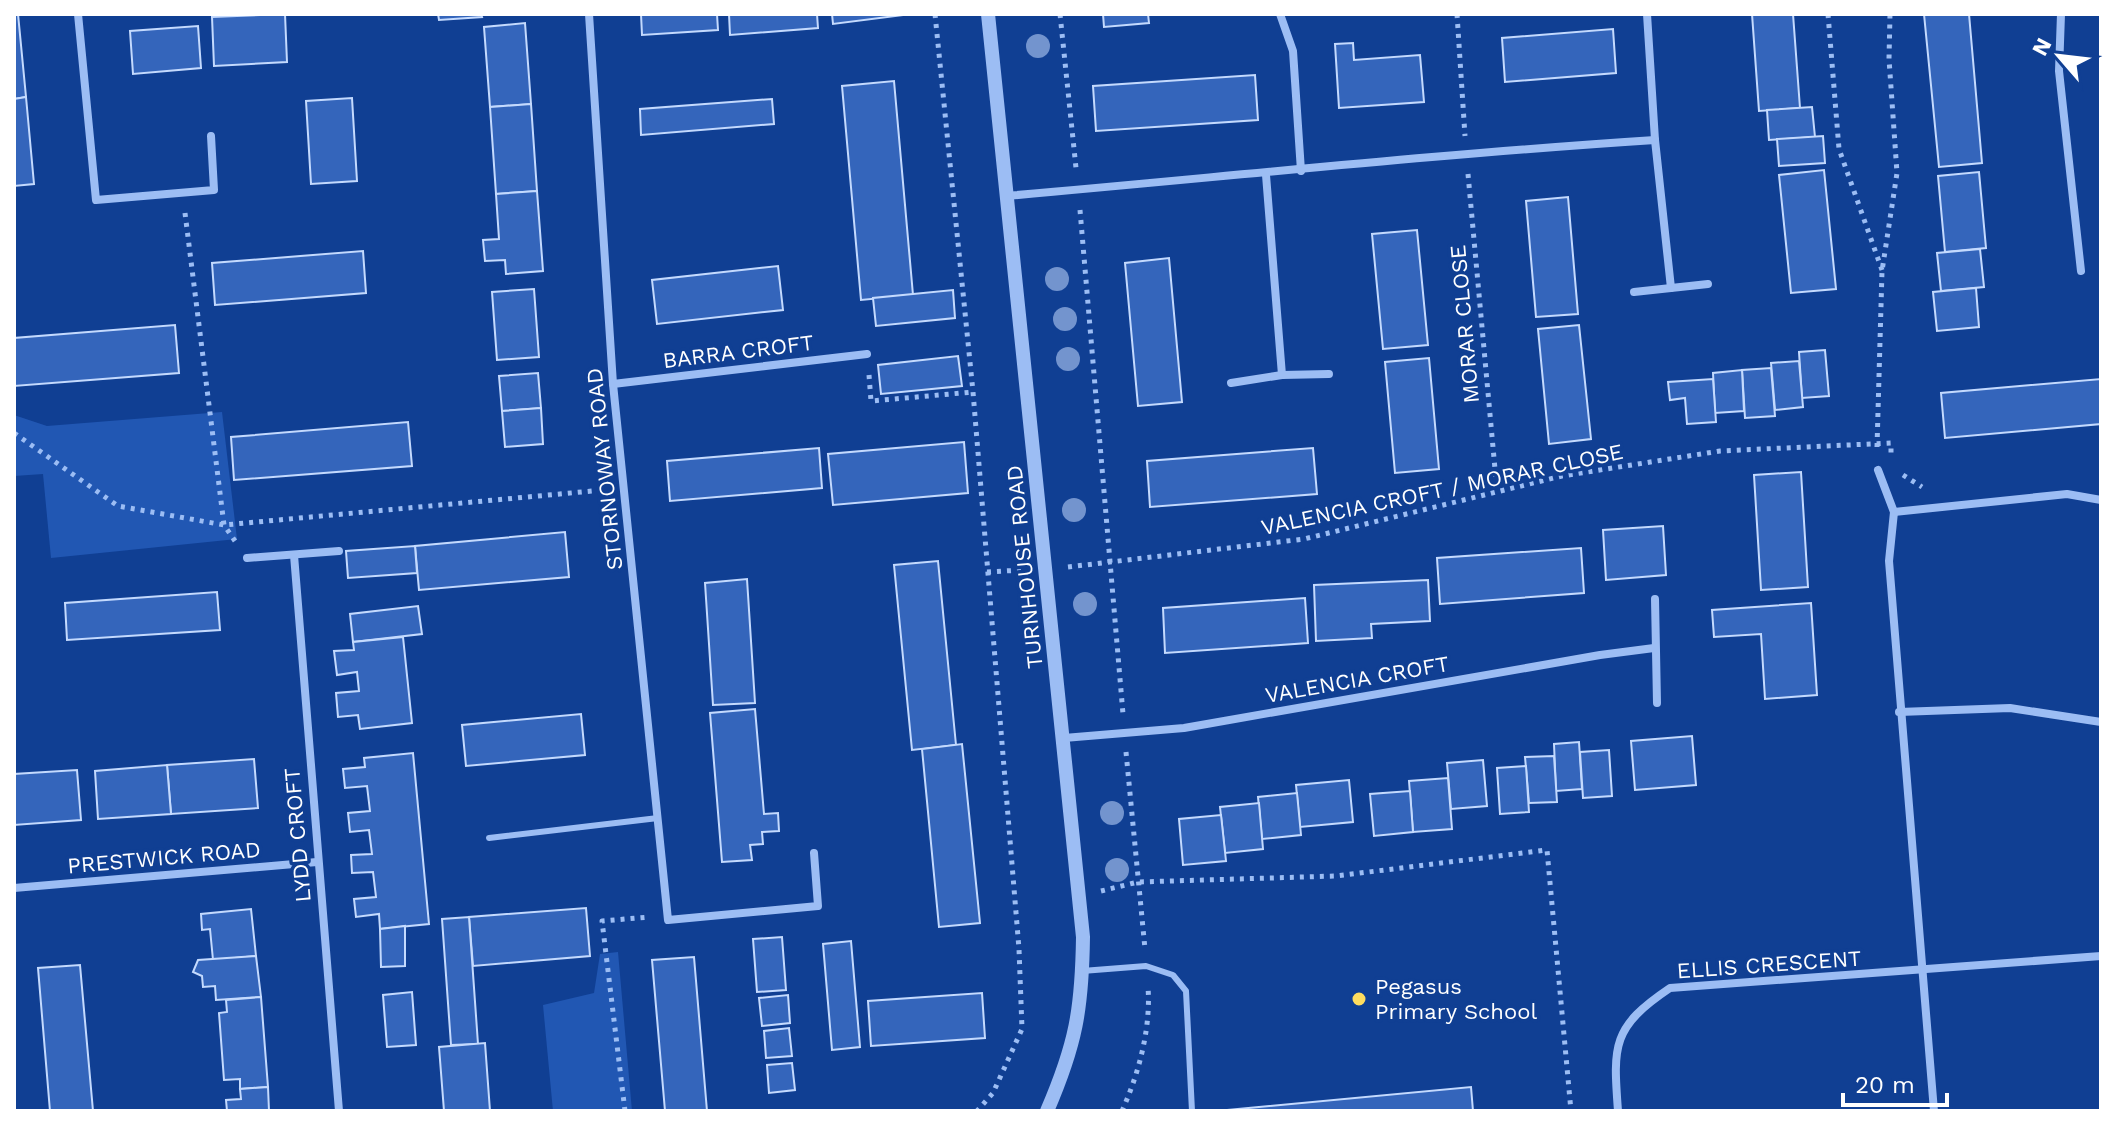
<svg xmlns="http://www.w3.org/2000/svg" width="2115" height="1125" font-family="'Work Sans',sans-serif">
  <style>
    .green { fill: #2157b3 }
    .building { fill: #3465bb; stroke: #c4dafe; stroke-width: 2 }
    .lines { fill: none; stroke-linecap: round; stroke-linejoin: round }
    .path { stroke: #9cbdf4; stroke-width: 5; stroke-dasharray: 4 6; stroke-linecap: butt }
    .service { stroke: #9cbdf4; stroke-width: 6 }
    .minor { stroke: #9cbdf4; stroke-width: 8 }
    .tertiary { stroke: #9cbdf4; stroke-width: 14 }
    .tree { fill: #7394ce }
    .poi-dot { fill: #ffdd5f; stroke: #103f93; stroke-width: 3 }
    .labels { text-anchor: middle; stroke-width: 7; stroke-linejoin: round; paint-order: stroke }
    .street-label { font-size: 22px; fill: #fff; stroke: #103f93 }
    .poi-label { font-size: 22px; fill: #fff; stroke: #103f93; text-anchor: start }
  </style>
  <rect width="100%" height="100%" fill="#103f93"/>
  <!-- green -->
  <g class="green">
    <path d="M222,412L237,539L51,558L43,474L14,476V415L47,426Z"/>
    <path d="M618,952L632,1111H553L543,1005L594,993L600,954Z"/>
  </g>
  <!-- building -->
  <g class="building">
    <path d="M14,14H18L26,97L14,99Z"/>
    <path d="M285,14L287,62L214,66L212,17Z"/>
    <path d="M438,14H481L482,17L439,20Z"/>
    <path d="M641,14H717L718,30L642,35Z"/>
    <path d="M729,14H817L818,28L730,35Z"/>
    <path d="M832,14H911L833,24Z"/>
    <path d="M1103,14H1148L1149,23L1104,27Z"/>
    <path d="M1752,14H1793L1800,108L1759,111Z"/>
    <path d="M1924,14H1969L1982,163L1939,167Z"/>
    <path d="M525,23L531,104L490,107L484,27Z"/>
    <path d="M198,26L201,68L133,74L130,31Z"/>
    <path d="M1613,29L1616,73L1505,82L1502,38Z"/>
    <path d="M1353,43L1354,60L1420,55L1424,102L1339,108L1335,44Z"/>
    <path d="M1255,75L1258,120L1096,131L1093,86Z"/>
    <path d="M894,81L913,295L861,300L842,86Z"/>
    <path d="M26,97L34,184L14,186V99Z"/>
    <path d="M352,98L357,181L311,184L306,101Z"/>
    <path d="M772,99L774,124L641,135L640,109Z"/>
    <path d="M531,104L537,191L496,194L490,107Z"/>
    <path d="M1812,107L1815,137L1769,140L1767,110Z"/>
    <path d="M1823,136L1825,163L1779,166L1777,139Z"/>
    <path d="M1824,170L1836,289L1791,293L1779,175Z"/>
    <path d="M1979,172L1986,248L1945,252L1938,176Z"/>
    <path d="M537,191L543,271L506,274L505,260L485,261L483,240L499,239L496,194Z"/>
    <path d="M1568,197L1578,314L1536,317L1526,201Z"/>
    <path d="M1417,230L1428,345L1383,349L1372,234Z"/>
    <path d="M1980,249L1984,287L1941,291L1937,253Z"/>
    <path d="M363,251L366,293L215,305L212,263Z"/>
    <path d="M1169,258L1182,402L1138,406L1125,263Z"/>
    <path d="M778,266L783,310L657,324L652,280Z"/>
    <path d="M1976,288L1979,327L1937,331L1933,292Z"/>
    <path d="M534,289L539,357L497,360L492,292Z"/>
    <path d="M953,290L955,318L876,326L873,298Z"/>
    <path d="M175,325L179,373L14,386V338Z"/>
    <path d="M1579,325L1591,439L1549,444L1538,329Z"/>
    <path d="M1825,350L1829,396L1802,398L1799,352Z"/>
    <path d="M958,356L962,386L881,394L878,365Z"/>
    <path d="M1429,358L1439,469L1395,473L1385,362Z"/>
    <path d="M1799,361L1803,407L1775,410L1771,363Z"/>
    <path d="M1771,368L1775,416L1745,418L1742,370Z"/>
    <path d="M1742,370L1744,411L1715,413L1713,373Z"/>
    <path d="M538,373L541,408L502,411L499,376Z"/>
    <path d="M1713,379L1716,422L1687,424L1685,398L1670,400L1668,382Z"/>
    <path d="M2101,379V424L1945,438L1941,393Z"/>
    <path d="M541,408L543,444L505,447L502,411Z"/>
    <path d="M408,422L412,466L234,480L231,437Z"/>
    <path d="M964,442L968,493L833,505L828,454Z"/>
    <path d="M819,448L822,488L670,501L667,461Z"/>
    <path d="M1313,448L1317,494L1150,507L1147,461Z"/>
    <path d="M1801,472L1808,587L1761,590L1754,475Z"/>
    <path d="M1663,526L1666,575L1606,580L1603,530Z"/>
    <path d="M565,532L569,577L419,590L415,546Z"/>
    <path d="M415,546L417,573L348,578L346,551Z"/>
    <path d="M1581,548L1584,593L1440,604L1437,558Z"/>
    <path d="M938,561L956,745L912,750L894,565Z"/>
    <path d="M747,579L755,703L713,705L705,583Z"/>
    <path d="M1428,580L1430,621L1371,624L1372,638L1316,641L1314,585Z"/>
    <path d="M217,592L220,630L67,640L65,603Z"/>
    <path d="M1305,598L1308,643L1165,653L1163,608Z"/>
    <path d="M1811,603L1817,695L1765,699L1761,634L1714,637L1712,610Z"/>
    <path d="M418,606L422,634L353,642L350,614Z"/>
    <path d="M403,637L412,723L360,729L358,715L338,717L336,693L359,691L357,672L337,675L334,651L354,650L353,642Z"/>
    <path d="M755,709L764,814L778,813L779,831L762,832L763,844L750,845L752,860L722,862L710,713Z"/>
    <path d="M581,714L585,755L466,766L462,725Z"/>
    <path d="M1692,736L1696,785L1635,790L1631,741Z"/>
    <path d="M1579,742L1582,789L1556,791L1554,744Z"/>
    <path d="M962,744L980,923L939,927L922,749Z"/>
    <path d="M1609,750L1612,796L1583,798L1580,752Z"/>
    <path d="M413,753L429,924L380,929L379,914L356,917L354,899L376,897L373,872L352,873L351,855L372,854L369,830L350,832L348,813L370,811L367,786L345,788L343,769L365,767L364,758Z"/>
    <path d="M1554,756L1557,802L1529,803L1525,757Z"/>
    <path d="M254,759L258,808L171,814L167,765Z"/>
    <path d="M1483,760L1487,806L1451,809L1447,763Z"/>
    <path d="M167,765L171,814L98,819L95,771Z"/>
    <path d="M1526,766L1529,812L1500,814L1497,768Z"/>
    <path d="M77,770L81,820L14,825V774Z"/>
    <path d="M1448,778L1452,829L1413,832L1409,781Z"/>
    <path d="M1349,780L1353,822L1300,827L1296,785Z"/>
    <path d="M1410,791L1413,832L1374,836L1370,794Z"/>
    <path d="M1297,793L1301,835L1262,839L1258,797Z"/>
    <path d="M1259,803L1263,849L1225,853L1220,807Z"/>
    <path d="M1221,815L1226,861L1183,865L1179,819Z"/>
    <path d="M586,908L590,956L473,966L469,917Z"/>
    <path d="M251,909L256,956L213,960L210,929L202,930L201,914Z"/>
    <path d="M469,917L478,1044L451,1045L442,919Z"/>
    <path d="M405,926V966L381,967L380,929Z"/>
    <path d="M782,937L786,990L757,992L753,939Z"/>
    <path d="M851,941L860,1047L832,1050L823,944Z"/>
    <path d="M256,956L261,997L216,1000L215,986L203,987L202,976L193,972L198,960Z"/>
    <path d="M694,957L707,1111H665L652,960Z"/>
    <path d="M80,965L93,1111H50L38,968Z"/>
    <path d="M412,992L416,1045L387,1047L383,995Z"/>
    <path d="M982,993L985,1038L871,1046L868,1001Z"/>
    <path d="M788,995L790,1023L762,1026L759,998Z"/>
    <path d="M261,997L268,1087L240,1089V1079L224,1080L219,1013L227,1012L226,1000Z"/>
    <path d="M789,1028L792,1056L766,1058L764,1031Z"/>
    <path d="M485,1043L490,1111H444L439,1047Z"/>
    <path d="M792,1063L795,1090L769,1093L767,1065Z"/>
    <path d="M268,1087L269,1111H227L226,1100L241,1099L240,1089Z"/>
    <path d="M1471,1087L1473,1111H1228V1110Z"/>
  </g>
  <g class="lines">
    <!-- path -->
    <g class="path">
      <path d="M935,14L973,392L1019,949L1022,1029L993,1093L977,1111"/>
      <path d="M1060,14L1076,168"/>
      <path d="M1457,14L1465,136"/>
      <path d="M1828,14L1839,149L1882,270"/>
      <path d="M1468,174L1497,491"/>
      <path d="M1080,210L1123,714"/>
      <path d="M185,213L224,525L235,541"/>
      <path d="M869,375L871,401L973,392"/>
      <path d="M14,433L118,506L224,525L603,490"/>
      <path d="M1877,447L1882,271L1897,173L1889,59L1890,14"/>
      <path d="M1903,475L1922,487"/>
      <path d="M1068,567L1304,539L1562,476L1720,451L1891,443V455"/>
      <path d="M987,572L1022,570"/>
      <path d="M1126,752L1145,949"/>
      <path d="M1101,891L1138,882L1336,876L1547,850L1571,1111"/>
      <path d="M625,1111L602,921L649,917"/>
      <path d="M1122,1111C1139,1073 1151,1028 1148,987"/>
    </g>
    <!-- service -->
    <g class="service">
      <path d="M489,838L658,818"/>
      <path d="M1082,971L1146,966L1173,975L1186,991L1192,1111"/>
    </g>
    <!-- minor -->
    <g class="minor">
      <path d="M78,14L96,200L214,190L211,136"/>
      <path d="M589,14L613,384L668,920L818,906L814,853"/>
      <path d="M1280,14L1293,51L1301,171"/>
      <path d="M1647,14L1655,140L1671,288"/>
      <path d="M2061,14L2059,71L2081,271"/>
      <path d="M1266,175L1282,375"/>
      <path d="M1006,196C1223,177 1438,154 1655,140"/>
      <path d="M1634,292L1708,284"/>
      <path d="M1231,383L1282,375L1329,374"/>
      <path d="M613,384L867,354"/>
      <path d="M1878,470L1894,512L1889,561L1934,1111"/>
      <path d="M1894,512L2067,494L2101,500"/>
      <path d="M294,555L339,1111"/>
      <path d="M247,558L339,551"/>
      <path d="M1655,599L1657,703"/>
      <path d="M1899,712L2010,708L2101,722"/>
      <path d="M1064,738L1184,728L1600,655L1654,648"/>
      <path d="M14,888L317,862"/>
      <path d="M1618,1111C1613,1045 1612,1027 1670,988L2101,956"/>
    </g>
    <!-- tertiary -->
    <path class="tertiary" d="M988,14L1083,937C1082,1009 1076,1044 1047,1111"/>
  </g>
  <!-- trees -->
  <g class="tree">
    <circle cx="1038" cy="46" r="12"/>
    <circle cx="1057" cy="279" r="12"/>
    <circle cx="1065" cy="319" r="12"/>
    <circle cx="1068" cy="359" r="12"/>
    <circle cx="1074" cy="510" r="12"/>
    <circle cx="1085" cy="604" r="12"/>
    <circle cx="1112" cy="813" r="12"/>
    <circle cx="1117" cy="870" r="12"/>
  </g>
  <!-- markers -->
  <circle class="poi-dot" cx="1359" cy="999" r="8"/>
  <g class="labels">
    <!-- street labels -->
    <g class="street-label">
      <text transform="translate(1464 324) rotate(-95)" y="8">MORAR CLOSE</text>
      <text transform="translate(738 351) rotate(-7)" y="8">BARRA CROFT</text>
      <text transform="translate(604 469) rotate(-96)" y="8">STORNOWAY ROAD</text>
      <text transform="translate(1442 489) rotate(-12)" y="8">VALENCIA CROFT / MORAR CLOSE</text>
      <text transform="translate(1024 567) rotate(-96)" y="8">TURNHOUSE ROAD</text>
      <text transform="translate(1357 679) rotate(-10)" y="8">VALENCIA CROFT</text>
      <text transform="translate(297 835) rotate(-95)" y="8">LYDD CROFT</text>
      <text transform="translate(164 857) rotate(-5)" y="8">PRESTWICK ROAD</text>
      <text transform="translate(1769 964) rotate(-4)" y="8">ELLIS CRESCENT</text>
    </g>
    <!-- poi labels -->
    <g class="poi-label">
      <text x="1375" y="994">Pegasus<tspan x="1375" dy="25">Primary School</tspan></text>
    </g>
  </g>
  <!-- border -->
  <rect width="2115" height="1125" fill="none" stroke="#ffffff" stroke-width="32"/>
  <!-- north arrow -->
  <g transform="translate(2059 56) rotate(298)" stroke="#103f93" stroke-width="6" paint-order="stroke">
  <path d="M0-6L14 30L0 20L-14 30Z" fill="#ffffff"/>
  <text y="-12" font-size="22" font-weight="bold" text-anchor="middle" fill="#ffffff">N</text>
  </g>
  <!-- scale -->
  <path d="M1843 1093v12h104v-12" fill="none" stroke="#ffffff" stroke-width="4"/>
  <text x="1855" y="1093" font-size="24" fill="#ffffff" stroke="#103f93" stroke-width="6" paint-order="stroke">20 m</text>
</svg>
